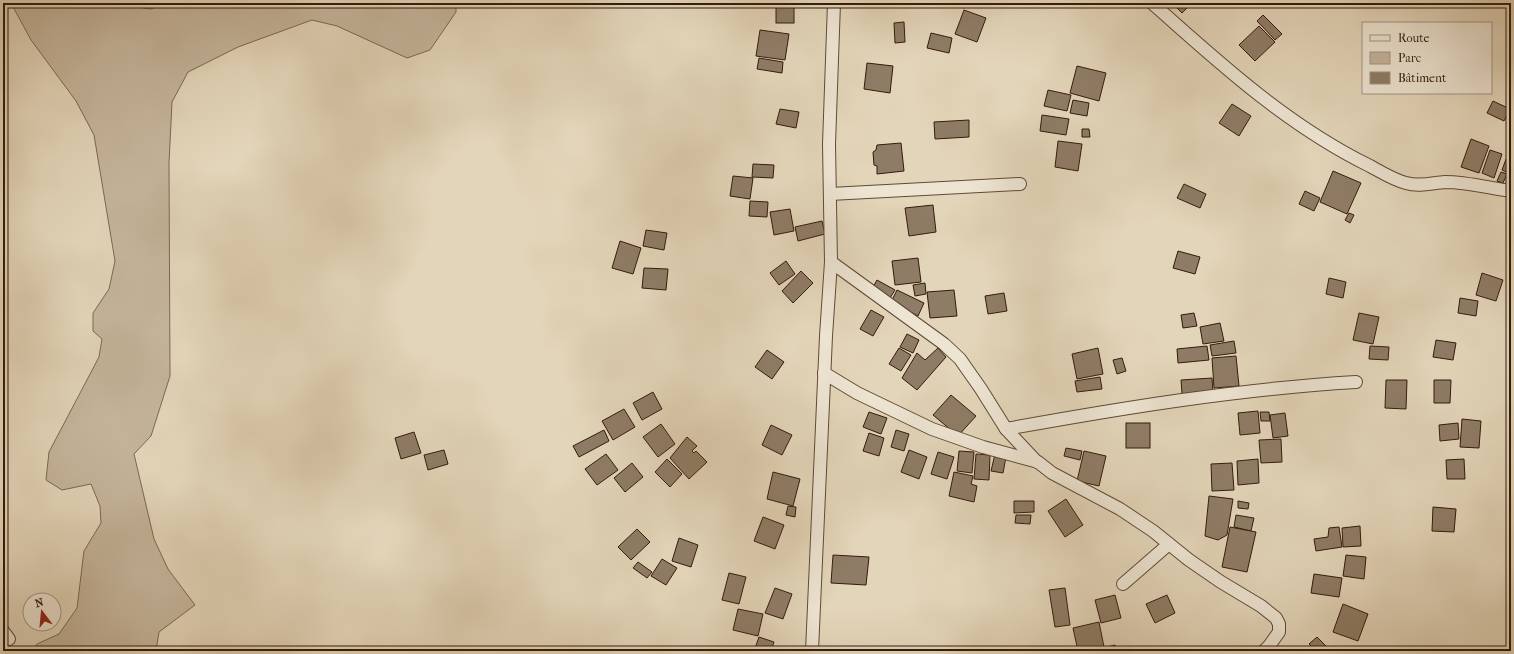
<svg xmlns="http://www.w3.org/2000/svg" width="1514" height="654" font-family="'IM FELL French Canon',serif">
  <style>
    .green { fill: #c5b59c; stroke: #7c6854 }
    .building { fill: #8f7c66; stroke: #331b0c }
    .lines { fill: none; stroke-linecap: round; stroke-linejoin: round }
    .minor-casing { stroke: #5f4a37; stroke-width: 14 }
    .minor { stroke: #ede4d2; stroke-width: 12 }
  </style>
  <rect width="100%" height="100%" fill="#e3d5b9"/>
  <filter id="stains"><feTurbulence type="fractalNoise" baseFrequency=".005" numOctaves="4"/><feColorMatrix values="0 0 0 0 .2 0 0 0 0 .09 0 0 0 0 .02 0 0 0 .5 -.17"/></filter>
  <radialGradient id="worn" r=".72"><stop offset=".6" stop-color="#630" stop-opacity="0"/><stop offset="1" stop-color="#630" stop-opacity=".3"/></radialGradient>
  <!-- green -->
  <path class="green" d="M11,3H127L130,6L151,9L165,3H456V12L430,50L407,58L337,26L312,20L238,47L188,72L172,102L169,163L170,376L151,436L134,454L154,539L168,569L195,605L159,632L156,651H32L37,644L59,634L77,608L84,551L101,523L100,506L91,484L62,490L46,480L49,452L99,357L102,339L93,331V313L109,289L115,261L94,135L76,101L31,40Z"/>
  <!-- building -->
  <g class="building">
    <rect x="776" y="3" width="18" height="20"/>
    <path d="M947,3H965L964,8Z"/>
    <path d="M1172,3H1192L1182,13Z"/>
    <path d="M964,10L986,18L977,42L955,34Z"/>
    <path d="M1263,15L1282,34L1275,40L1257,21Z"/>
    <path d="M904,22L905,42L895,43L894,23Z"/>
    <path d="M1259,26L1275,42L1255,61L1239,45Z"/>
    <path d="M760,30L789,34L785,60L756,56Z"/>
    <path d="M931,33L952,38L949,53L927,48Z"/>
    <path d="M759,58L783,62L782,73L757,69Z"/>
    <path d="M867,63L893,66L890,93L864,89Z"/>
    <path d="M1077,66L1106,73L1099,101L1070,93Z"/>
    <path d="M1048,90L1071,95L1067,111L1044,106Z"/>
    <path d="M1073,100L1089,103L1087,116L1070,113Z"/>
    <path d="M1493,101L1510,109L1504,121L1487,113Z"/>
    <path d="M1232,104L1251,116L1239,136L1219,123Z"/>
    <path d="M780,109L799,112L796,128L776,124Z"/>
    <path d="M1042,115L1069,119L1066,135L1040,131Z"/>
    <path d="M1511,115V126L1507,123Z"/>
    <path d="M969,120V137L935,139L934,122Z"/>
    <path d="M1082,129H1089L1090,137H1082Z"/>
    <path d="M1471,139L1489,146L1479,173L1461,167Z"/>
    <path d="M1058,141L1082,144L1078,171L1055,167Z"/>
    <path d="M901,143L904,171L877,174V166L874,165L873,152L876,150L877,145Z"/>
    <path d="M1511,145V157L1507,155Z"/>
    <path d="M1490,150L1502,154L1494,178L1482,173Z"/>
    <path d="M1506,159L1511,161V174L1502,170Z"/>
    <path d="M753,164L774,165L773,178L752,177Z"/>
    <path d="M1333,171L1361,183L1347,214L1320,202Z"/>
    <path d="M1501,172L1507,174L1503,183L1497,181Z"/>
    <path d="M733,176L753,178L750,199L730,196Z"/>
    <path d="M1184,184L1206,194L1200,208L1177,198Z"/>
    <path d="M1305,191L1320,198L1314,211L1299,204Z"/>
    <path d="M750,201L768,202L767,217L749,216Z"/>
    <path d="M933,205L936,232L909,236L905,208Z"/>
    <path d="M790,209L794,231L774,235L770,212Z"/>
    <path d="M1349,213L1354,215L1350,223L1345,220Z"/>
    <path d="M822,221L825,234L798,241L795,227Z"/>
    <path d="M646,230L667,233L664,250L643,246Z"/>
    <path d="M620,241L641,248L633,274L612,268Z"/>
    <path d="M1178,251L1200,257L1195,274L1173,268Z"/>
    <path d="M918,258L921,282L895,285L892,261Z"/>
    <path d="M786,261L795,274L779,285L770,273Z"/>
    <path d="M644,268L668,269L666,290L642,288Z"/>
    <path d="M801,271L813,283L793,303L782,291Z"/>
    <path d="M1482,273L1503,280L1496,301L1476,295Z"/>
    <path d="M1329,278L1346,282L1343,298L1326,294Z"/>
    <path d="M877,280L895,290L890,298L872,289Z"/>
    <path d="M925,283L926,294L915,296L913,285Z"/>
    <path d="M897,290L924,303L918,316L891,302Z"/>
    <path d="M954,290L957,316L930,318L927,292Z"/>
    <path d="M1004,293L1007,311L988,314L985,296Z"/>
    <path d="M1460,298L1478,301L1476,316L1458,313Z"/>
    <path d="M871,310L884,317L873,336L860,329Z"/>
    <path d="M1194,313L1197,326L1183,328L1181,315Z"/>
    <path d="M1359,313L1379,317L1373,344L1353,340Z"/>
    <path d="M1220,323L1224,341L1203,344L1200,327Z"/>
    <path d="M907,334L919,340L913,353L900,347Z"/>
    <path d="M1436,340L1456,343L1453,360L1433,357Z"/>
    <path d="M1234,341L1236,353L1212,356L1210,345Z"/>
    <path d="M1207,346L1209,360L1178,363L1177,349Z"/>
    <path d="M1370,346L1389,347L1388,360L1369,359Z"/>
    <path d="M899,348L911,355L901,371L889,364Z"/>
    <path d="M938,348L946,357L917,390L902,378L917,353L925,360Z"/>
    <path d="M1098,348L1103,374L1077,379L1072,354Z"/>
    <path d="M767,350L784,362L772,379L755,367Z"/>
    <path d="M1236,356L1239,386L1214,388L1212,358Z"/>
    <path d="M1122,358L1126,371L1117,374L1113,360Z"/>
    <path d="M1100,377L1102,389L1077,392L1075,381Z"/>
    <path d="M1212,378L1213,392L1182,394L1181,380Z"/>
    <path d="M1386,380H1407L1406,409L1385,408Z"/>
    <path d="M1434,380H1451L1450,403H1434Z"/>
    <path d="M653,392L662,409L642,420L633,403Z"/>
    <path d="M951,395L976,416L958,436L933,415Z"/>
    <path d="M624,409L635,427L613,440L602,421Z"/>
    <path d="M1258,411L1260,433L1240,435L1238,413Z"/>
    <path d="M869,412L887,418L881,434L863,427Z"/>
    <path d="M1260,412H1269L1270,421H1261Z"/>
    <path d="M1285,413L1288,436L1273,438L1270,415Z"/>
    <path d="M1462,419L1481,421L1479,448L1460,447Z"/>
    <rect x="1126" y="423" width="24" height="25"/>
    <path d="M1458,423L1459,439L1440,441L1439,425Z"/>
    <path d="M661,424L675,444L658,457L643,437Z"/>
    <path d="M771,425L792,435L782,455L762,445Z"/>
    <path d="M604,430L609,441L579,457L573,446Z"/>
    <path d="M896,430L909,434L904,451L891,447Z"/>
    <path d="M414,432L421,453L401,459L395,438Z"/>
    <path d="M869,433L884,438L879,456L863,451Z"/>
    <path d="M687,437L697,446L692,451L694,453L696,451L707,462L689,479L670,458Z"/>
    <path d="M1281,439L1282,462L1261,463L1259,440Z"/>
    <path d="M1066,448L1082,451L1080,460L1064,456Z"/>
    <path d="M444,450L448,464L428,470L424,455Z"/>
    <path d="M909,450L927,457L919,479L901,472Z"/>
    <path d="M959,451L974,452L972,473L957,471Z"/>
    <path d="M1084,451L1106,456L1099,486L1077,481Z"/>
    <path d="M938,452L954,457L947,479L931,474Z"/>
    <path d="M606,454L618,470L597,485L585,469Z"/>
    <path d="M976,454L990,455L989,480L974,479Z"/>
    <path d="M995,454L1006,457L1003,473L991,471Z"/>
    <path d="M667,459L682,474L670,487L655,472Z"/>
    <path d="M1258,459L1259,483L1238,485L1237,461Z"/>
    <path d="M1464,459L1465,479H1447L1446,460Z"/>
    <path d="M632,463L643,477L625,492L614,478Z"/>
    <path d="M1232,463L1234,490L1212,491L1211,464Z"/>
    <path d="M773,472L800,479L793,506L767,499Z"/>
    <path d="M954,472L973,476L971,484L977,486L974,502L949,496Z"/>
    <path d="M1209,496L1233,499L1227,535L1218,540L1205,536Z"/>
    <path d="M1066,499L1083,525L1065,537L1048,511Z"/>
    <path d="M1014,501H1034V512L1014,513Z"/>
    <path d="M1238,501L1249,503L1248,509L1238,508Z"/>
    <path d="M788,506L796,507L795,517L786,515Z"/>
    <path d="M1433,507L1456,509L1454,532L1432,531Z"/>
    <path d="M1016,515H1031L1030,524L1015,523Z"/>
    <path d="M1236,515L1254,518L1251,531L1234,527Z"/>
    <path d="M763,517L784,525L775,549L754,541Z"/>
    <path d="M1360,526L1361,546L1343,547L1342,528Z"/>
    <path d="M1230,527L1256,532L1247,572L1222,567Z"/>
    <path d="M1339,527L1342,547L1316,551L1314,539L1328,537L1329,528Z"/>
    <path d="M637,529L650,542L631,560L618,547Z"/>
    <path d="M679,538L698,545L691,567L672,561Z"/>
    <path d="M833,555L869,557L866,585L831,583Z"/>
    <path d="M1346,555L1366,557L1364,579L1343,576Z"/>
    <path d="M662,559L677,568L666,585L651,576Z"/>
    <path d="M638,562L652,572L647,578L633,568Z"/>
    <path d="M729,573L746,577L739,604L722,600Z"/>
    <path d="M1314,574L1342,578L1339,597L1311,593Z"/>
    <path d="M775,588L792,594L783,619L765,613Z"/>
    <path d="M1065,588L1070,625L1055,627L1049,590Z"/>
    <path d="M1115,595L1121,618L1101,623L1095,600Z"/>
    <path d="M1167,595L1175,613L1155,623L1146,604Z"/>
    <path d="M1343,604L1368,614L1358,641L1333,632Z"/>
    <path d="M738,609L763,614L758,636L733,630Z"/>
    <path d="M1099,622L1104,647L1078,651L1073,628Z"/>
    <path d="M759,637L774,642L771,651H754Z"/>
    <path d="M1317,637L1330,650L1328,651H1316L1309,644Z"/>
    <path d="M1115,645L1117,651H1108L1107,647Z"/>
    <path d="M873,647V651H840V648Z"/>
  </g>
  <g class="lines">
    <!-- minor casing -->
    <g class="minor-casing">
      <g id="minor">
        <path d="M1152,3C1219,63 1288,126 1370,166C1381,172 1394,180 1406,183C1419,187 1432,183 1445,182C1467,182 1489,188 1511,191"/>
        <path d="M830,194L1020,184"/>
        <path d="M831,262L944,344L960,359L981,389L1006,429L1037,462"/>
        <path d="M824,373L857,393L932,429L983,447L1038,462L1052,473L1120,509L1153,531L1189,560L1221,582L1261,606L1276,618L1279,624V632L1269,646L1264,651"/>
        <path d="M1006,429C1122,408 1238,389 1356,382"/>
        <path d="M1123,584L1169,544"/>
        <path d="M3,631L9,639"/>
        <path d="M812,651L826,336L831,262L829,144L834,3"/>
      </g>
    </g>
    <!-- minor -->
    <use href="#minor" class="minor"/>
  </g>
  <!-- margin -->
  <rect width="1514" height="654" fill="none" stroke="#e3d5b9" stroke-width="16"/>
  <rect x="4" y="4" width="1506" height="646" fill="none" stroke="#331b0c" stroke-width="2"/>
  <rect x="8" y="8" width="1498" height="638" fill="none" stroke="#331b0c"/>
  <!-- legend -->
  <rect x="1362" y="22" width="130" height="72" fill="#ede4d2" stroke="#a39483"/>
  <rect x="1370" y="35" width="20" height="6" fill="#ede4d2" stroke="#a39483"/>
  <text x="1398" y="42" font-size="12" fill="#331b0c">Route</text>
  <rect x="1370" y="52" width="20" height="12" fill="#c5b59c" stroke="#a39483"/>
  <text x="1398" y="62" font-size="12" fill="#331b0c">Parc</text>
  <rect x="1370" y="72" width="20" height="12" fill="#8f7c66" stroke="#a39483"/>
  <text x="1398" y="82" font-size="12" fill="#331b0c">Bâtiment</text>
  <!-- north arrow -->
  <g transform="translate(42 612) rotate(344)"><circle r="19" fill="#ede4d2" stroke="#a39483"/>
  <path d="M0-3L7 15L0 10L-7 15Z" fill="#8f2418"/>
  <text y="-6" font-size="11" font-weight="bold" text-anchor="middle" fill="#331b0c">N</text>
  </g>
  <rect width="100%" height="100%" filter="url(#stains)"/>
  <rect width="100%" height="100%" fill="url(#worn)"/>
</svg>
